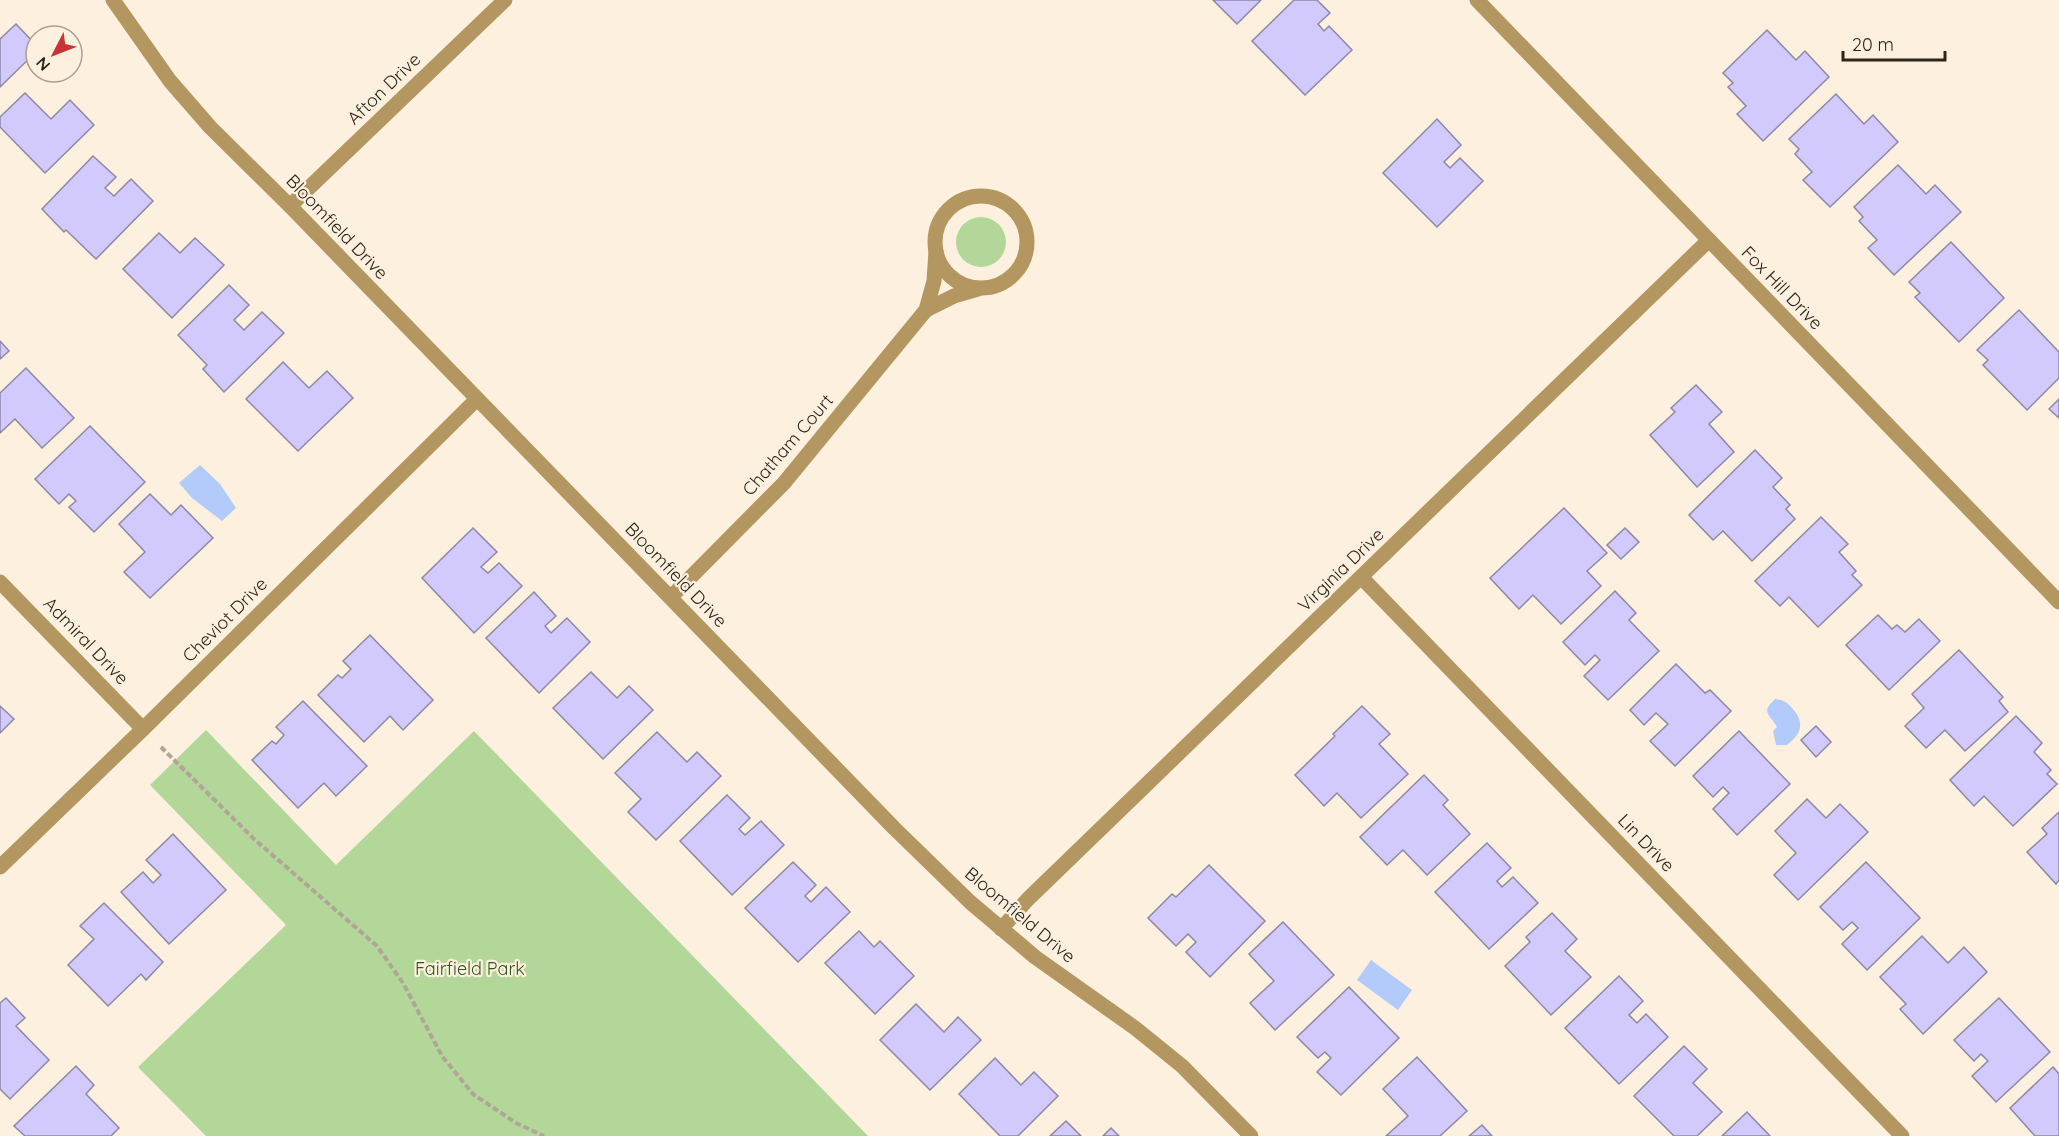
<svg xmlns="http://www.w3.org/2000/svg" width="2059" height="1136" font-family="Quicksand,sans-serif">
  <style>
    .green { fill: #b2d799 }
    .water { fill: #b2cbfa }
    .building { fill: #d2c9fc; stroke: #8d88a6; stroke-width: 1.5 }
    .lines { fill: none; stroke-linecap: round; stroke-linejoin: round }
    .path { stroke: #b0a596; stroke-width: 4; stroke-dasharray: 6 3; stroke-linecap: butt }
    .minor { stroke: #b49760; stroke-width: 15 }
    .labels { text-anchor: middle; stroke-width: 4.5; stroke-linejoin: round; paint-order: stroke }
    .street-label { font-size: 18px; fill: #2d251a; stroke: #fdf0df }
    .park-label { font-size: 18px; fill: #34521b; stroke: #fdf0df }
  </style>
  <rect width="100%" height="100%" fill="#fdf0df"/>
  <!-- green -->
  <g class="green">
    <circle cx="981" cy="242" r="25"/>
    <path d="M206,730L336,865L474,731L868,1136H206L138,1067L286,925L150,785Z"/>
  </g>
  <!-- water -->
  <g class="water">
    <path d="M200,465L220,484L236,508L222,521L192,498L179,483Z"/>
    <path d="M1775,699C1783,700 1787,702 1792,708C1805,722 1802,733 1787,745H1776L1773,731L1777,727C1770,714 1760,713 1775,699Z"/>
    <path d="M1371,960L1412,990L1398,1010L1357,980Z"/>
  </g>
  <!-- building -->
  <g class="building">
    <path d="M1213,0H1261L1237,24Z"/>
    <path d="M1294,0H1317L1330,13L1318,24L1324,31L1329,26L1352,50L1305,95L1252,41Z"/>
    <path d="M16,24L36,45V52L0,87V39Z"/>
    <path d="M1767,30L1796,60L1805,51L1829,77L1763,141L1737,114L1746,106L1728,87L1733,83L1723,73Z"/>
    <path d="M25,93L51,119L70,100L94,125L45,173L0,127V117Z"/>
    <path d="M1836,94L1864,124L1873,115L1898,142L1830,207L1803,180L1812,172L1795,154L1799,149L1789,139Z"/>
    <path d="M1437,119L1461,145L1444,162L1450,168L1460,158L1483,181L1437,227L1383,173Z"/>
    <path d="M93,156L116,177L105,188L114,196L131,179L153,201L96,259L66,230L64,232L42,209Z"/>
    <path d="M1898,165L1926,194L1935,185L1961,212L1894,275L1868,248L1877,240L1859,221L1863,217L1854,207Z"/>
    <path d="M159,233L180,253L195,238L224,265L172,318L123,269Z"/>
    <path d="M1951,242L2004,298L1959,342L1915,297L1920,293L1909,282Z"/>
    <path d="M229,285L249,305L234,320L244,330L262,312L284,333L224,392L203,369L207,365L178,335Z"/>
    <path d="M2019,310L2059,352V378L2027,410L1983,365L1988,360L1977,350Z"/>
    <path d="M0,341L9,351L0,359Z"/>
    <path d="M283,362L309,388L327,371L353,398L298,451L246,399Z"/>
    <path d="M26,368L74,418L42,448L15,419L0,433V393Z"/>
    <path d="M1696,385L1722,412L1709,424L1734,452L1697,487L1650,435L1675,412L1671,408Z"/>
    <path d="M2059,399V418L2049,409Z"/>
    <path d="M90,426L145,482L94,532L69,507L76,501L69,494L59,504L35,479Z"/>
    <path d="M1755,450L1782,478L1773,487L1790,505L1786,509L1795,519L1752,561L1723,531L1713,540L1689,515Z"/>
    <path d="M150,494L171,515L181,505L213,538L150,598L124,572L145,552L119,524Z"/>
    <path d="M1564,508L1607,553L1587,571L1601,586L1561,624L1533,595L1519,609L1490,578Z"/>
    <path d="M1821,517L1848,544L1839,552L1856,571L1852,575L1862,585L1818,627L1789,597L1780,606L1755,581Z"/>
    <path d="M473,528L497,552L481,567L488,573L499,563L522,586L474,633L422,578Z"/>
    <path d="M1625,528L1639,542L1621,559L1607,545Z"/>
    <path d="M1615,591L1636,613L1629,620L1659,651L1608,700L1584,676L1600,660L1595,655L1585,665L1563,642Z"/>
    <path d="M534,592L556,616L545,626L551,633L567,618L590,642L539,693L486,638Z"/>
    <path d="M1878,615L1892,629L1897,625L1905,632L1919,619L1940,641L1889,690L1846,645Z"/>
    <path d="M370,635L433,700L403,730L390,716L364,742L318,695L338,675L342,678L351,669L343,661Z"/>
    <path d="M1959,650L2003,697L1999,701L2008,712L1965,751L1945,730L1926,748L1905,726L1924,708L1912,694Z"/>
    <path d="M1676,664L1705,693L1710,690L1731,711L1675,766L1650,741L1668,724L1656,713L1644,725L1630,710Z"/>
    <path d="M591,672L617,698L629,686L653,710L603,759L553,708Z"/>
    <path d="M303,701L367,766L336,796L324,783L298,808L252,760L272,741L276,744L284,735L276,727Z"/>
    <path d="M0,706L14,719L0,733Z"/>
    <path d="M1362,706L1390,734L1379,744L1408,774L1361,818L1337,793L1324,806L1295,775L1335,736L1333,734Z"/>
    <path d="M2016,716L2042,743L2034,752L2051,770L2047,774L2057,784L2013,826L1984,796L1974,806L1950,780Z"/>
    <path d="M1816,726L1831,742L1816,757L1801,740Z"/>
    <path d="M1739,731L1790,784L1737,835L1713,809L1729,793L1723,787L1713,797L1693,776Z"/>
    <path d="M657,732L687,762L697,752L721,776L656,840L628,812L641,799L615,773Z"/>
    <path d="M1424,775L1448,800L1443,805L1470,834L1427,875L1403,850L1387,865L1360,837Z"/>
    <path d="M727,795L750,818L739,829L745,835L761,821L784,845L732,895L680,841Z"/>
    <path d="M1807,799L1826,818L1840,804L1868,832L1798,900L1774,875L1796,853L1775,831Z"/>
    <path d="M2059,812V880L2056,884L2027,852L2047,834L2042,828Z"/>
    <path d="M173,834L226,890L169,944L121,892L143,872L153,883L161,875L146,860Z"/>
    <path d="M1487,843L1511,868L1497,881L1502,887L1513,877L1538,903L1489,949L1435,892Z"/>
    <path d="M793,862L816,885L805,896L811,902L826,887L850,912L798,962L745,908Z"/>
    <path d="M1866,862L1920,918L1867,970L1842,944L1858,928L1852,922L1843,930L1820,907Z"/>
    <path d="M1209,865L1265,921L1210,977L1186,952L1196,942L1188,934L1176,946L1148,918L1172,894L1176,897Z"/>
    <path d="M104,903L163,962L146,980L141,974L108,1006L68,965L94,939L80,926Z"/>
    <path d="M1552,913L1577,939L1565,951L1591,977L1551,1015L1505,966L1530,942L1526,937Z"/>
    <path d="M1283,922L1334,975L1275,1030L1250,1003L1274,981L1249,954Z"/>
    <path d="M859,931L874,947L880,941L914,976L875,1014L825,963Z"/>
    <path d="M1922,936L1948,963L1964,947L1987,972L1923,1034L1900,1009L1906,1004L1880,977Z"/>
    <path d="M1619,976L1643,1001L1629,1015L1637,1023L1646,1014L1668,1037L1619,1084L1565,1028Z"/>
    <path d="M1349,987L1399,1038L1341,1095L1317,1072L1331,1058L1325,1052L1318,1058L1297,1037Z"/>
    <path d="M6,998L25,1018L16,1026L49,1060L10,1099L0,1089V1003Z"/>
    <path d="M1999,998L2050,1052L1996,1102L1972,1076L1988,1061L1981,1054L1974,1061L1954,1040Z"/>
    <path d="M916,1004L944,1032L958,1017L981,1040L930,1090L880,1040Z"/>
    <path d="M1684,1046L1707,1069L1693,1083L1722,1112L1697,1136H1674L1634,1096Z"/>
    <path d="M1417,1057L1467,1111L1440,1136H1386L1408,1116L1383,1089Z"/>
    <path d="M995,1058L1021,1085L1034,1072L1058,1096L1018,1136H1000L959,1094Z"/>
    <path d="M76,1066L94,1085L86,1094L119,1128L111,1136H25L14,1126Z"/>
    <path d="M2053,1067L2059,1074V1136H2035L2010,1108Z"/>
    <path d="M1747,1112L1770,1136H1722Z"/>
    <path d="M1066,1121L1081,1136H1050Z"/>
    <path d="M1482,1125L1492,1136H1469Z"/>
    <path d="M1111,1128L1119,1136H1103Z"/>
  </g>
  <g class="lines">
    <!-- path -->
    <path class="path" d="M161,747L253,838L377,946L403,983L442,1056L473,1094L516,1123L544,1136"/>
    <!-- minor -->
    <g class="minor">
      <path d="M113,0L170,81L210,127L290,206L894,828L970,902L1035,957L1135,1028L1182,1066L1251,1136"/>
      <path d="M1477,0L2059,602"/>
      <circle cx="981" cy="242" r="46"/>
      <path d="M290,206L505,0"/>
      <path d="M926,310L954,296L978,289"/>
      <path d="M1362,578L1902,1136"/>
      <path d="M0,582L143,729"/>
      <path d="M671,597L784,483L926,310L934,281L936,251"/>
      <path d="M0,867L143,729L477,399"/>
      <path d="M1001,929L1028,899L1149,782L1709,240"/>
    </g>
  </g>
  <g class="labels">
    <!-- street labels -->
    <g class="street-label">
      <text transform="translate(384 89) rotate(-44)" y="6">Afton Drive</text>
      <text transform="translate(337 227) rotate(46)" y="6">Bloomfield Drive</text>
      <text transform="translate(1782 288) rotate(46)" y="6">Fox Hill Drive</text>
      <text transform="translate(788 445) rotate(-49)" y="6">Chatham Court</text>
      <text transform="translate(1341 570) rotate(-44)" y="6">Virginia Drive</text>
      <text transform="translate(676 575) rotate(46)" y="6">Bloomfield Drive</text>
      <text transform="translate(225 620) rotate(-45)" y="6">Cheviot Drive</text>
      <text transform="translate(86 641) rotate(46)" y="6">Admiral Drive</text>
      <text transform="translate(1646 843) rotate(46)" y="6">Lin Drive</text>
      <text transform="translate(1020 915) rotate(40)" y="6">Bloomfield Drive</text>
    </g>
    <!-- park labels -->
    <g class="park-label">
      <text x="470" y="975">Fairfield Park</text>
    </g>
  </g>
  <!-- north arrow -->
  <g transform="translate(54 54) rotate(228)"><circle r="28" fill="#fdf0df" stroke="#aa9f90" stroke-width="1.5"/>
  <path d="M0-4.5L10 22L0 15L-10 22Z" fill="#c63639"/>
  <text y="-9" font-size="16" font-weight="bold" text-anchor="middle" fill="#2d251a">N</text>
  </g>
  <!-- scale -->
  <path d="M1843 51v9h102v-9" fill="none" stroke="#2d251a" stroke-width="3"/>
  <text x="1852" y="51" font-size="18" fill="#2d251a" stroke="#fdf0df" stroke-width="4.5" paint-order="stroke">20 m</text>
</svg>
